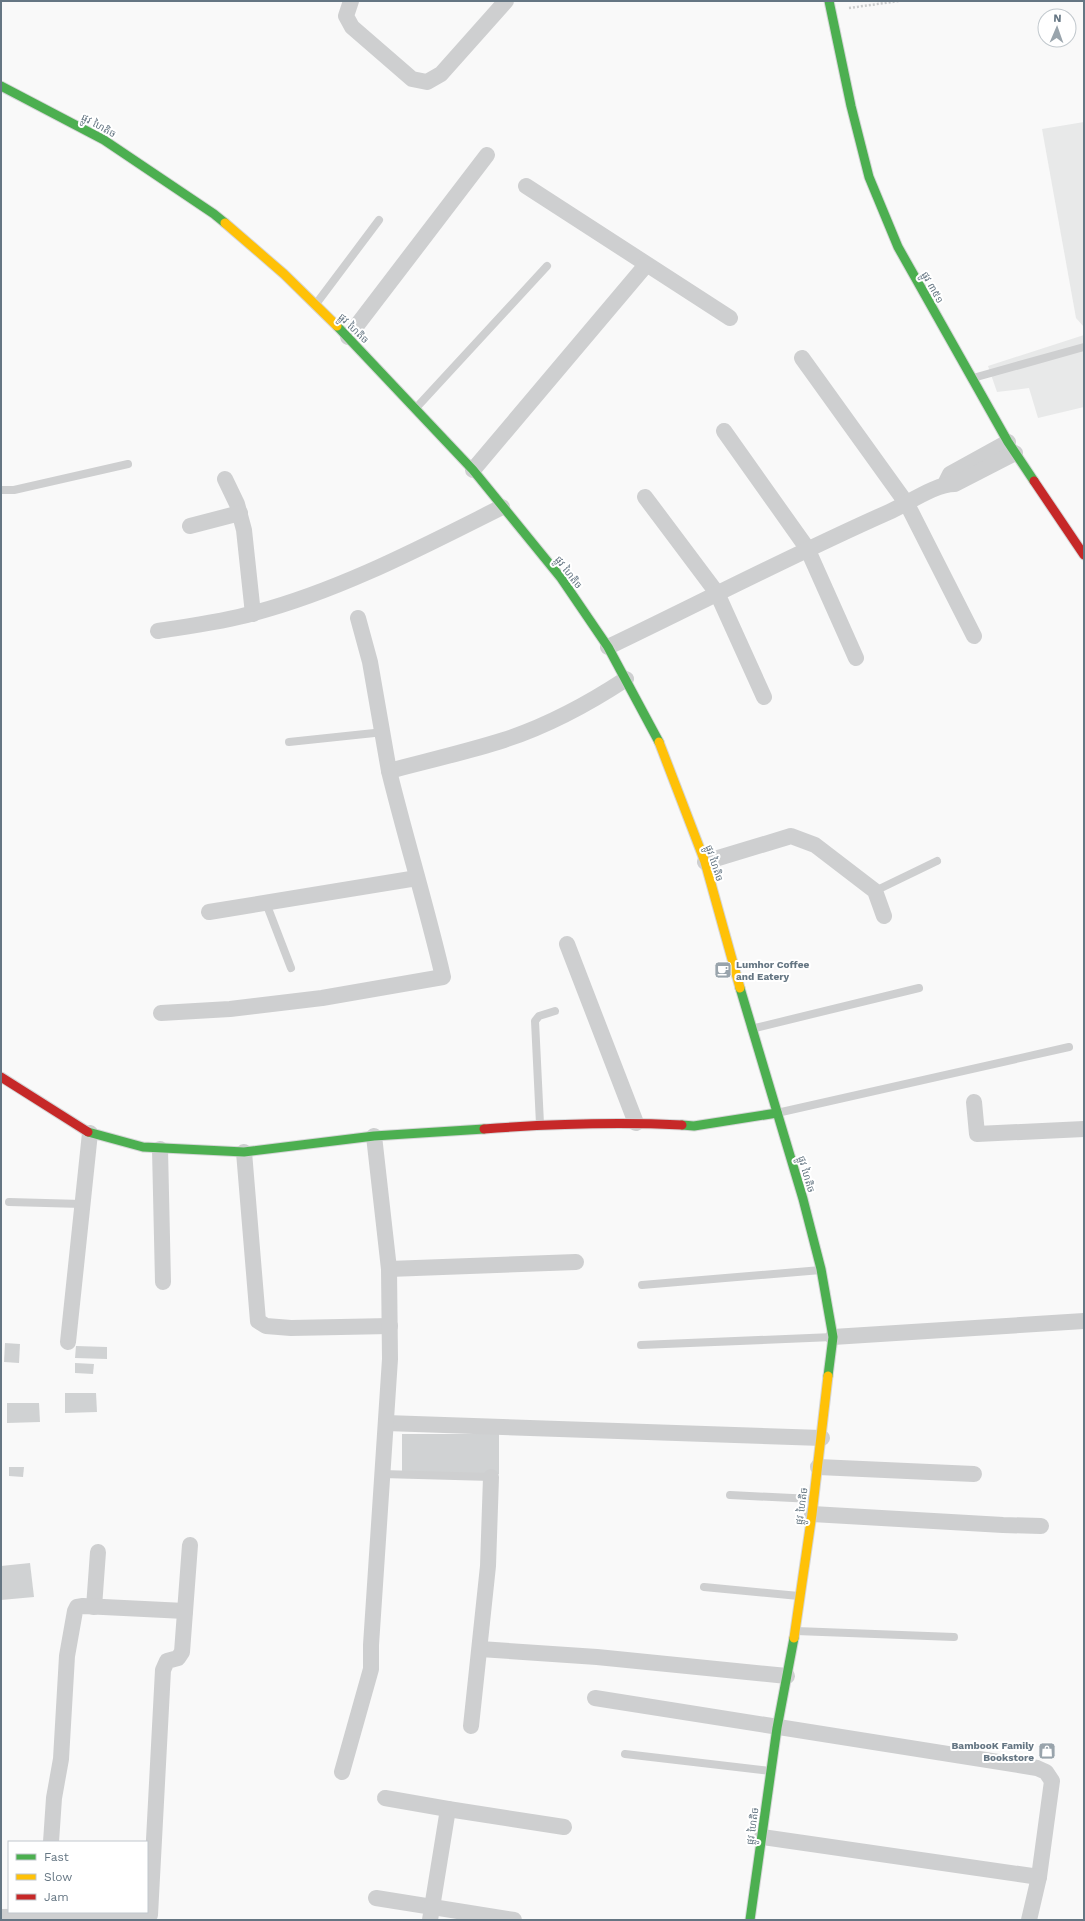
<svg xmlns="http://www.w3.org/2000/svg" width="1085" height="1921" font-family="'Work Sans','Noto Sans Khmer',sans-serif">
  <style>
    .built { fill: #e8e9e9 }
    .building { fill: #d0d2d3 }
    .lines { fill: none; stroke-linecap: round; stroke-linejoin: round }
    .fast-casing { stroke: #d5d6d7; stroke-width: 11 }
    .slow-casing { stroke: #d5d6d7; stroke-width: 11 }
    .jam-casing { stroke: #d5d6d7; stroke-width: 11 }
    .path { stroke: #cbcccd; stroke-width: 2.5; stroke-dasharray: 2 2; stroke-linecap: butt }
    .lane { stroke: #cecfd0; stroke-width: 8 }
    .street { stroke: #cecfd0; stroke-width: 16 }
    .fast { stroke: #4caf50; stroke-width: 9 }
    .slow { stroke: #ffc107; stroke-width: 9 }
    .jam { stroke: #c62828; stroke-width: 9 }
    .labels { text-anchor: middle; stroke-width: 4; stroke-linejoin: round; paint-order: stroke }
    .street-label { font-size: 10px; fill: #657683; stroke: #fff }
    .poi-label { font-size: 10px; font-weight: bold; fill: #657683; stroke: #fff; text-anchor: start }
  </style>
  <rect width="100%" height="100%" fill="#f9f9f9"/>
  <!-- built -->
  <g class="built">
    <path d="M1084,122V327L1076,318L1042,129Z"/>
    <path d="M1084,335V407L1038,418L1029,388L997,392L988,366Z"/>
  </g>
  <!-- building -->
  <g class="building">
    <path d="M5,1343L20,1344L19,1363L4,1362Z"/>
    <path d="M76,1346L107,1347V1359L75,1358Z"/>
    <path d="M75,1363L94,1364L93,1374L75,1373Z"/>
    <path d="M65,1393H96L97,1412L65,1413Z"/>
    <path d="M7,1403H39L40,1422L7,1423Z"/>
    <path d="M402,1434H499V1474L402,1473Z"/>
    <path d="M9,1467H24L23,1477L9,1476Z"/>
    <path d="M30,1563L34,1597L1,1600V1566Z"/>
  </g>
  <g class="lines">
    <!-- fast casing -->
    <g class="fast-casing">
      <g id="fast">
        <path d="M829,1L851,106L869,177L898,247L1008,442L1034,481"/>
        <path d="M1,86L104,140L214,214L225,223"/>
        <path d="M337,326L473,470L561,578L608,647L659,742"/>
        <path d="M740,988L803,1199L821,1269L833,1337L828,1376"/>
        <path d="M682,1125L694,1126L777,1113"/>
        <path d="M88,1132L143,1147L244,1152L374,1136L484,1129"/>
        <path d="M750,1920L777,1728L794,1638"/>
      </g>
    </g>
    <!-- slow casing -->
    <g class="slow-casing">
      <g id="slow">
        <path d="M225,223L284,274L337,326"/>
        <path d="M659,742L705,862L740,988"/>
        <path d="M794,1638L812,1514L828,1376"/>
      </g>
    </g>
    <!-- jam casing -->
    <g class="jam-casing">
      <g id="jam">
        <path d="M1034,481L1084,555"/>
        <path d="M1,1077L88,1132"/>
        <path d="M484,1129C550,1124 616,1122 682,1125"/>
      </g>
    </g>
    <!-- path -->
    <path class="path" d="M849,8L899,1"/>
    <!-- lane -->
    <g class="lane">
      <path d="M316,304L379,220"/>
      <path d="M973,378L1084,347"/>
      <path d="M416,408L547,266"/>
      <path d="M1,490H14L128,464"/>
      <path d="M289,742L384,732"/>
      <path d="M875,891L937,861"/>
      <path d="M266,903L291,968"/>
      <path d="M751,1029L919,988"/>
      <path d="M777,1113L1069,1047"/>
      <path d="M540,1124L535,1021L539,1016L555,1011"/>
      <path d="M9,1202L82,1204"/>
      <path d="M642,1285L821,1270"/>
      <path d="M641,1345L833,1337"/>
      <path d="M382,1474L491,1477"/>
      <path d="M730,1495L813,1499"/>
      <path d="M704,1587L799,1596"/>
      <path d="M796,1631L954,1637"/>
      <path d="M625,1754L770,1771"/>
    </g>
    <!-- street -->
    <g class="street">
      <path d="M351,1L346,16L352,27L412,79L427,82L441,74L506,1"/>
      <path d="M526,186L730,318"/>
      <path d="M348,337L487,155"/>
      <path d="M802,358L907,504L974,636"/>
      <path d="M724,431L807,548L856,658"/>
      <path d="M473,470L646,265"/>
      <path d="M225,479L237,504L244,530L253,614"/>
      <path d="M945,484L950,474L1008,442"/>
      <path d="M645,497L717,593L764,697"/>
      <path d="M190,526L240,513"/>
      <path d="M358,618L370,662L389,771C427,761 466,752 504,740C547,726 588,704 626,679"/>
      <path d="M158,631C190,626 223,622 254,613C341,590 422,547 502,507"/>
      <path d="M608,647C702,602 794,554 889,512C909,503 935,484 955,484L1015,453"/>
      <path d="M705,862L791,836L815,845L875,891L884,916"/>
      <path d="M209,912L417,878"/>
      <path d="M567,944L636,1123"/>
      <path d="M161,1013L230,1009L322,998L443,977C427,908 406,840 389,771"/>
      <path d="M974,1102L977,1134L1084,1129"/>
      <path d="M160,1149L163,1282"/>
      <path d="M244,1152L258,1321L266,1326L291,1328L390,1326"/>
      <path d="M389,1269L576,1262"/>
      <path d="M833,1337L1084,1321"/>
      <path d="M68,1342L90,1133"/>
      <path d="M386,1423L822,1438"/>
      <path d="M818,1467L974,1474"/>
      <path d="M812,1514L1003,1525L1041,1526"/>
      <path d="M94,1607L98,1552"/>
      <path d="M480,1649L597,1657L787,1676"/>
      <path d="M595,1698L1037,1768L1046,1772L1052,1781L1039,1877L1029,1920"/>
      <path d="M471,1726L488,1566L491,1477"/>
      <path d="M342,1772L371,1669V1645L390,1359L389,1269L374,1136"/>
      <path d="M385,1798L448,1809"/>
      <path d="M762,1837L1039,1877"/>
      <path d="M51,1842L54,1798L61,1759L67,1656L75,1611L77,1607L83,1606L185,1611"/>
      <path d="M376,1898L514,1920"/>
      <path d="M1,1917L150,1915L163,1670L167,1661L178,1658L182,1652L190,1545"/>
      <path d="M430,1920L448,1809L564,1827"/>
    </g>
    <!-- fast -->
    <use href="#fast" class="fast"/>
    <!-- slow -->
    <use href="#slow" class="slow"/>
    <!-- jam -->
    <use href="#jam" class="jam"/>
  </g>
  <!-- icons -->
  <defs>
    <g id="cafe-square" transform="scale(0.9)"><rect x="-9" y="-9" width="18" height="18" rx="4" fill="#99a4ac" stroke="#fff"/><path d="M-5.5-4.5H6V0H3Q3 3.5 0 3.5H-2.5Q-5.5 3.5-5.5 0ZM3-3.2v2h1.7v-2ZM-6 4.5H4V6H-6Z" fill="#fff"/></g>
    <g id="shop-square" transform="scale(0.9)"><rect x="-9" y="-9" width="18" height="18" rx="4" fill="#99a4ac" stroke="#fff"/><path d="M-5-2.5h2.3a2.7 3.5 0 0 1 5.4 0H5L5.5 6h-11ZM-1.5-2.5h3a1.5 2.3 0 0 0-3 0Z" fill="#fff"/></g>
  </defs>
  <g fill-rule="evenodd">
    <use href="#cafe-square" x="723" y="970"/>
    <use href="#shop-square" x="1047" y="1751"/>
  </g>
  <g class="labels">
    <!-- street labels -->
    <g class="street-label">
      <text transform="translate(99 125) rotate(29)" y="4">ផ្លូវ ហៃតិច</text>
      <text transform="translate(933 287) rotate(61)" y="4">ផ្លូវ ៣៥១</text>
      <text transform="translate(354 328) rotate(45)" y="4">ផ្លូវ ហៃតិច</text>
      <text transform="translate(569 572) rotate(53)" y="4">ផ្លូវ ហៃតិច</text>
      <text transform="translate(715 863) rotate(72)" y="4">ផ្លូវ ហៃតិច</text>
      <text transform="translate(807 1174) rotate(74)" y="4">ផ្លូវ ហៃតិច</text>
      <text transform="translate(801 1506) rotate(-82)" y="4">ផ្លូវ ហៃតិច</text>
      <text transform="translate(752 1826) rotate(-82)" y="4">ផ្លូវ ហៃតិច</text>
    </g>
    <!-- poi labels -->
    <g class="poi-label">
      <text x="736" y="968">Lumhor Coffee<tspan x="736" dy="12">and Eatery</tspan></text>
      <text x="1034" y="1749" text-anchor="end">BambooK Family<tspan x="1034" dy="12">Bookstore</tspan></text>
    </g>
  </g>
  <!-- border -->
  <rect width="1085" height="1921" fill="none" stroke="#657683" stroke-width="4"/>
  <!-- legend -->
  <rect x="8" y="1841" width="140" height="72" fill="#ffffff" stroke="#c1c8cd"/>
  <rect x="16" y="1854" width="20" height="6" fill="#4caf50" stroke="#c1c8cd"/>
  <text x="44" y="1861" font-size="12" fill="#657683">Fast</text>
  <rect x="16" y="1874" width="20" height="6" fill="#ffc107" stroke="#c1c8cd"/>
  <text x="44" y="1881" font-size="12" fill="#657683">Slow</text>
  <rect x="16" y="1894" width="20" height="6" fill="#c62828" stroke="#c1c8cd"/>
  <text x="44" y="1901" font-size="12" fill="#657683">Jam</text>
  <!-- north arrow -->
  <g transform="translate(1057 28) rotate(2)"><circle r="19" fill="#ffffff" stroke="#c1c8cd"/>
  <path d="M0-3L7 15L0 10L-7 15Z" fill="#99a4ac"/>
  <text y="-6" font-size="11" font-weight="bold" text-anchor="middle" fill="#657683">N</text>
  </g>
</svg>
